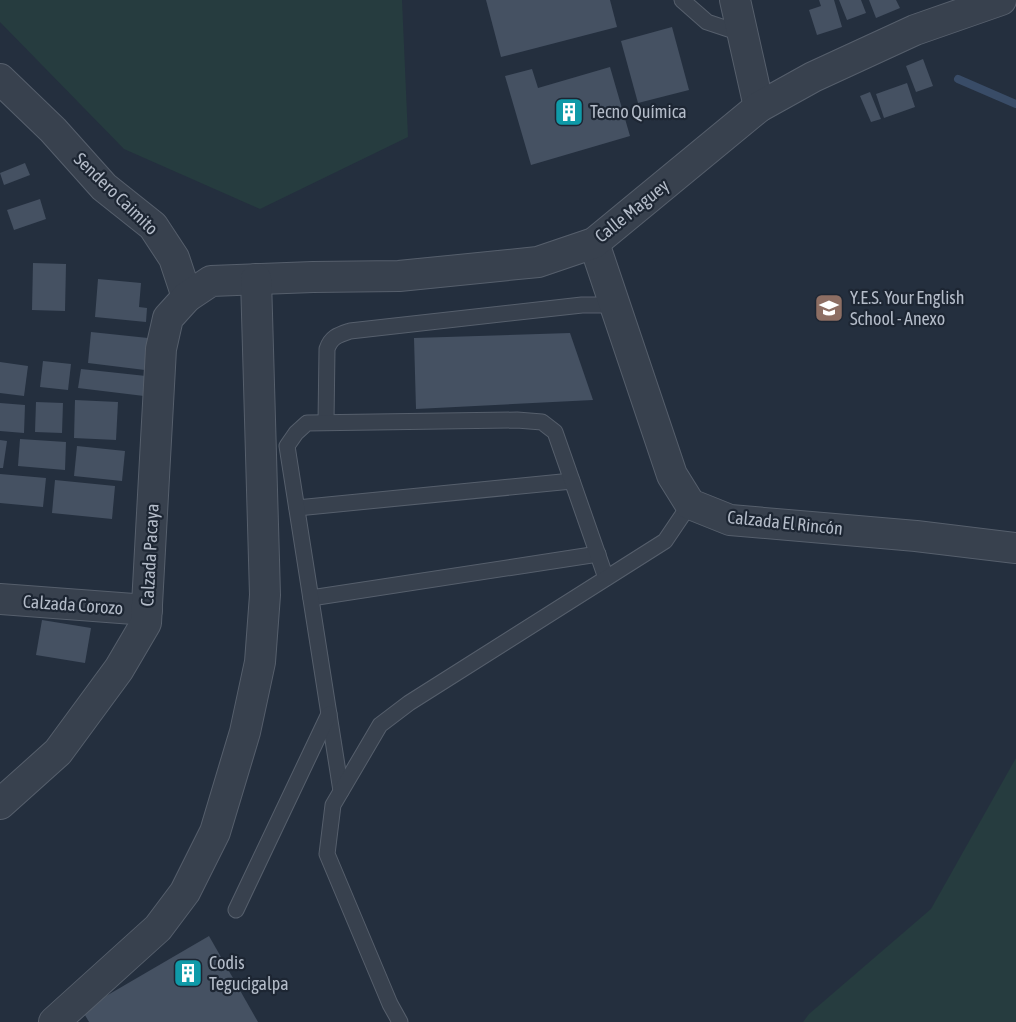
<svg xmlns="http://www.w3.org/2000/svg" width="1016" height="1022" font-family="'Asap Condensed',sans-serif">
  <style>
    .green { fill: #263c3f }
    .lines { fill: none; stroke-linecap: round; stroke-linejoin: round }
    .stream { stroke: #394c67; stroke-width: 8 }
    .building { fill: #455162 }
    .service-casing { stroke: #565f6c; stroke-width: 17 }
    .minor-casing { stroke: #565f6c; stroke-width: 32 }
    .service { stroke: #38414e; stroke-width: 15 }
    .minor { stroke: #38414e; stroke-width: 30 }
    .labels { text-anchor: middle; stroke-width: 4.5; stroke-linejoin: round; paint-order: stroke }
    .poi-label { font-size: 18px; fill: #b4bcc9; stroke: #1d2633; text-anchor: start }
    .street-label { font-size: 18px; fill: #b4bcc9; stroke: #1d2633 }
  </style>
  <rect width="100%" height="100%" fill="#242f3e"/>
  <!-- green -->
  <g class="green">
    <path d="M0,0H402L408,137L260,209L124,149L0,22Z"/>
    <path d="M1016,758V1022H803L809,1014L931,909Z"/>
  </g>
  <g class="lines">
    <!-- stream -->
    <path class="stream" d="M958,79L1016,104"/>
  </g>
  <!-- building -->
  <g class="building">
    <path d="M486,0H610L617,27L501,57Z"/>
    <path d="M819,0H834L842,27L817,35L809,10L821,6Z"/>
    <path d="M839,0H861L866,13L847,20Z"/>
    <path d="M869,0H896L900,8L876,18Z"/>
    <path d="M672,27L689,90L638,103L621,41Z"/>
    <path d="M923,59L933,86L916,92L906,66Z"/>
    <path d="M610,67L630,136L531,165L505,76L532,69L538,88Z"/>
    <path d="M907,83L915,107L884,118L876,94Z"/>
    <path d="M870,92L881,119L871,122L860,96Z"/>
    <path d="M25,163L30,175L4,185L0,173Z"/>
    <path d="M40,199L46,219L14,230L7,210Z"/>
    <path d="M33,263L66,264L65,311L32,310Z"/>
    <path d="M98,279L141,283L139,307L147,308L146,322L95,317Z"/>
    <path d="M91,332L148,338L145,370L88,363Z"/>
    <path d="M570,333L593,400L416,409L414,338Z"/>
    <path d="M43,361L71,364L68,390L40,387Z"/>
    <path d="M0,362L28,366L24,396L0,393Z"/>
    <path d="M81,369L146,376L144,396L78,388Z"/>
    <path d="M75,400L118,402L116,440L74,438Z"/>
    <path d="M36,402L63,403L62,433L35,432Z"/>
    <path d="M0,403L25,405L24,433L0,431Z"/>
    <path d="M20,439L66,442L65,470L18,466Z"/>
    <path d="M0,440L7,441L3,468H0Z"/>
    <path d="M77,446L125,451L122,481L74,476Z"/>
    <path d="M0,474L46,478L43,507L0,503Z"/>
    <path d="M55,480L115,486L112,519L52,513Z"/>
    <path d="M42,620L91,628L85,663L36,655Z"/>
    <path d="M209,936L258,1022H89L82,1010Z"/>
  </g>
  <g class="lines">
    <!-- service casing -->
    <g class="service-casing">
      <g id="service">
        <path d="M682,0L707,22L743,34"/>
        <path d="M326,422L327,349C331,337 338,335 350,331L582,305H615"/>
        <path d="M297,508L572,481"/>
        <path d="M311,598L598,554"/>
        <path d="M341,791L287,446L296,433L307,423L517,420L542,422L555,432L606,578"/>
        <path d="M236,910L329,714"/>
        <path d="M400,1022L390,1004L327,854L333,805L380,725L409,703L665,541L690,504"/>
      </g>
    </g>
    <!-- minor casing -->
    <g class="minor-casing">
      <g id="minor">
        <path d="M735,0L759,107"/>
        <path d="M0,79L53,130L104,187L153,226L174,258L187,297"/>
        <path d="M594,243L672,475L690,504L730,520L916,536L1016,548"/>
        <path d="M0,599L147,610"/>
        <path d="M0,804L58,752L119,669L146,623L161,349L168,318L187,297L211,281L313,277L399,276L538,262L594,243L759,107L813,77L915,30L1001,0"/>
        <path d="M54,1022L158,928L185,892L215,832L245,732L260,662L265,595L256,279"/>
      </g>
    </g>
    <!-- service -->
    <use href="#service" class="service"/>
    <!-- minor -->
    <use href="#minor" class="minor"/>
  </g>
  <!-- icons -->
  <defs>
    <g id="building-square" transform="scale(1.5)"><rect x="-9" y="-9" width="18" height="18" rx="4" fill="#0f9aa8" stroke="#1d2633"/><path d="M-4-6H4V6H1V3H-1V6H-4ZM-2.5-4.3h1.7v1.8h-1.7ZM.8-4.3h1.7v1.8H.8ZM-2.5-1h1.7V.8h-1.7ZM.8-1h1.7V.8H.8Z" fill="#fff"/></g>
    <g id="school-square" transform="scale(1.5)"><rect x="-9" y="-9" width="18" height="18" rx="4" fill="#8d6e63" stroke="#1d2633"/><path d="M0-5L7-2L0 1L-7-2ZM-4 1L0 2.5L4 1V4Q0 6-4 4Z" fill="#fff"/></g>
  </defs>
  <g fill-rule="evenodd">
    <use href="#building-square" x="569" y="112"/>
    <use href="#school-square" x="829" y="308"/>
    <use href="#building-square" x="188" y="973"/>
  </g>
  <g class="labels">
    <!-- poi labels -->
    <g class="poi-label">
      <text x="590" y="118">Tecno Química</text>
      <text x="850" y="304">Y.E.S. Your English<tspan x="850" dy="21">School - Anexo</tspan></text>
      <text x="209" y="969">Codis<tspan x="209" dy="21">Tegucigalpa</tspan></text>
    </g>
    <!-- street labels -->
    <g class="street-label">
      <text transform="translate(116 194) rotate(44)" y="6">Sendero Caimito</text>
      <text transform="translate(632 211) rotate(-39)" y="6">Calle Maguey</text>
      <text transform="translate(785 523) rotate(6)" y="6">Calzada El Rincón</text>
      <text transform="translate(150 555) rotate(-87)" y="6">Calzada Pacaya</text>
      <text transform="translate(73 605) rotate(4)" y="6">Calzada Corozo</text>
    </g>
  </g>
</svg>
